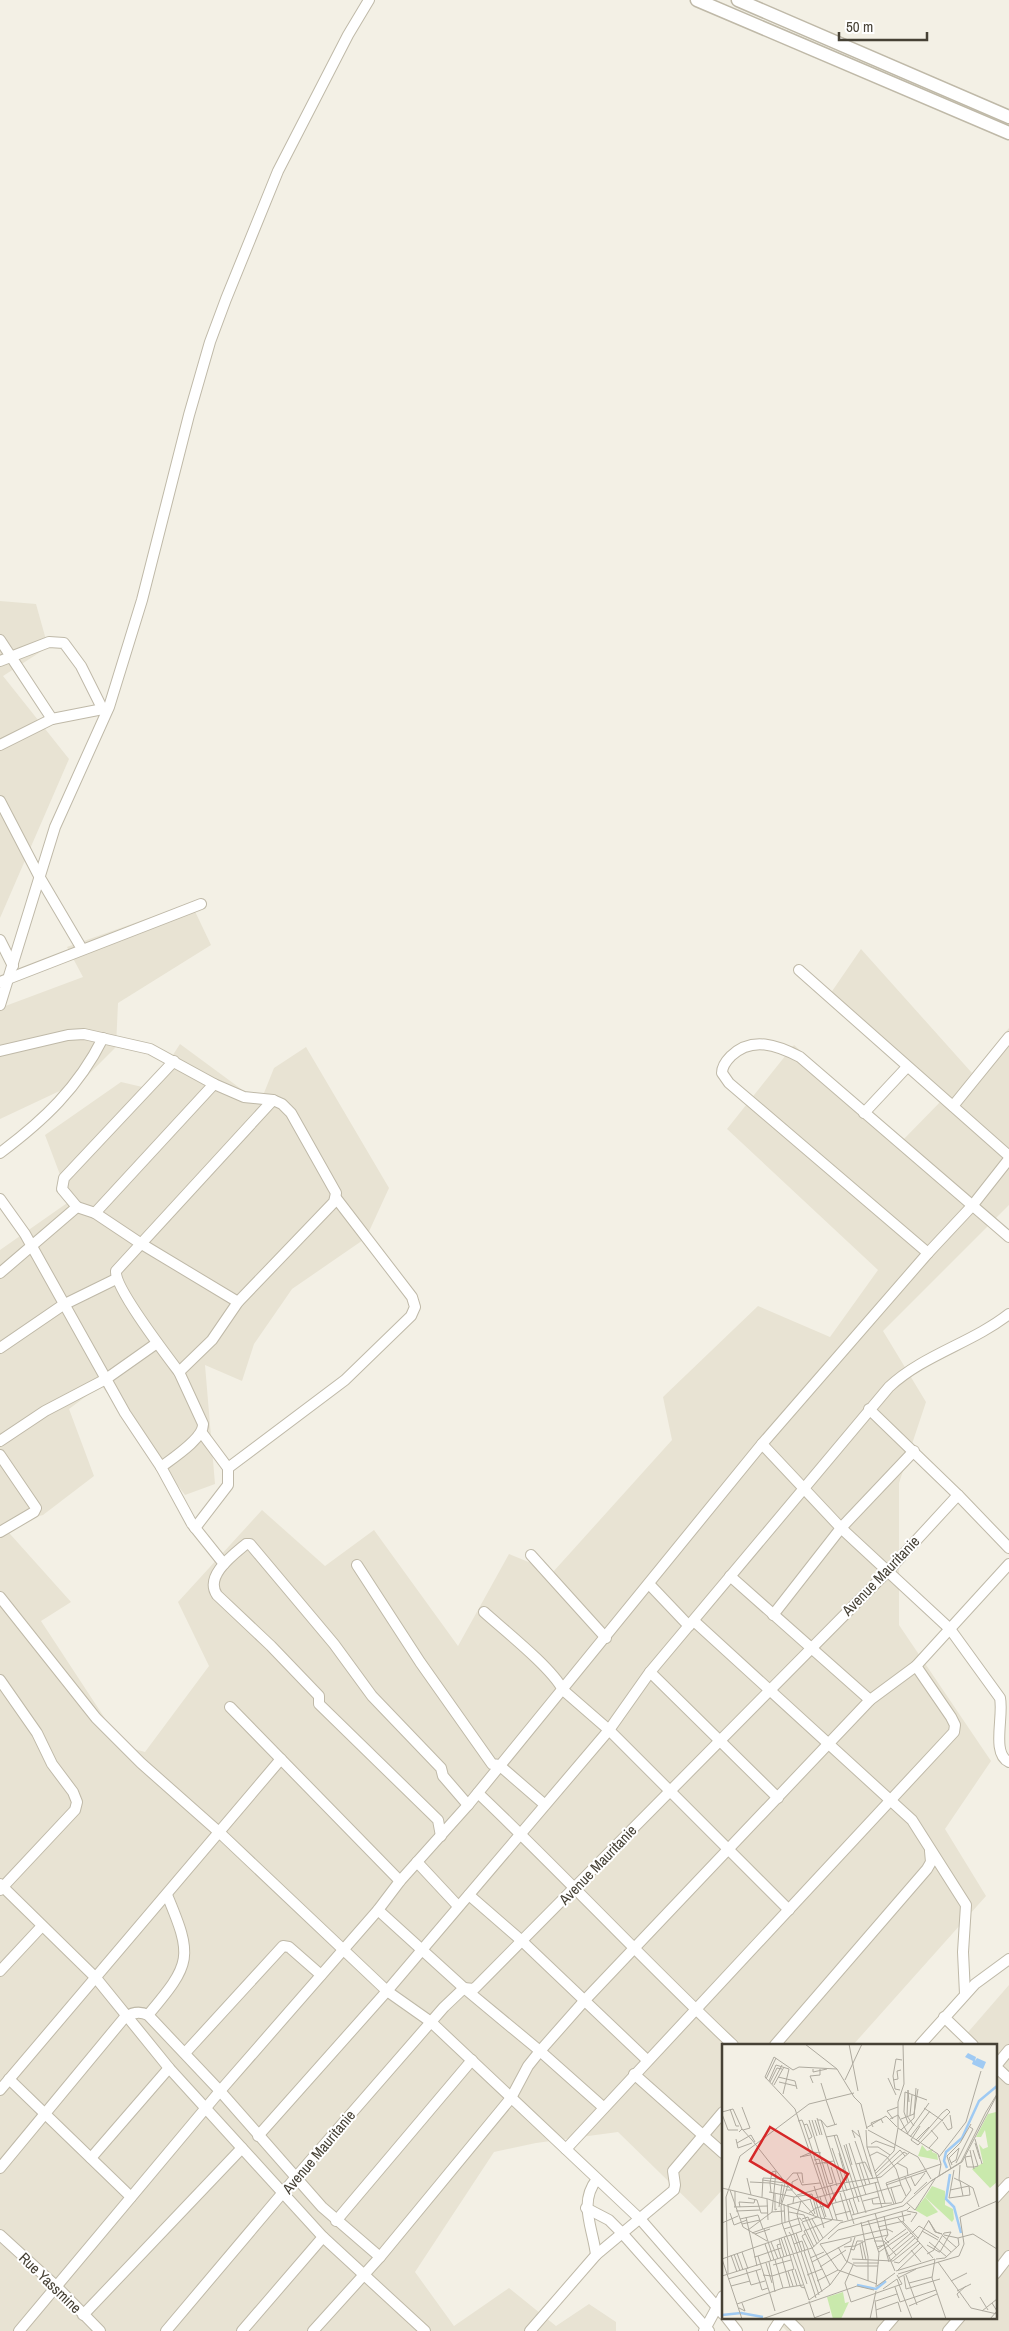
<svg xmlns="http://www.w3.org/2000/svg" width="1009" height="2331" font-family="'Archivo Narrow',sans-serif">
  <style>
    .residential { fill: #e8e3d3 }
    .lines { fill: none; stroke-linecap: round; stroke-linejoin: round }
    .minor-casing { stroke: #bfb9a8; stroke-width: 12 }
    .tertiary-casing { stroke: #bfb9a8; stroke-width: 15 }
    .minor { stroke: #fff; stroke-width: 10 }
    .tertiary { stroke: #fff; stroke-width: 12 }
    .labels { text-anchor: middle; stroke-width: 4; stroke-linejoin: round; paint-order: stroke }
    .street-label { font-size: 15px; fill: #464135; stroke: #fff }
    .inset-river { fill: none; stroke: #9fcaf3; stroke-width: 2.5 }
    .inset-road { fill: none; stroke: #aeaa9f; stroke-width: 1 }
    .view { fill: #d62828; fill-opacity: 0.15; stroke: #d62828; stroke-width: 2.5 }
    .inset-edge { fill: none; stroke: #464135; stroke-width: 2.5 }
  </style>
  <rect width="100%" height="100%" fill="#f3f0e5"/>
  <!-- residential -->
  <g class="residential">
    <path d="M0,601L36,604L48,647L3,676L69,759L0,918Z"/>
    <path d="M191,903L211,945L118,1003L116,1047L83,1080L0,1119V1008L83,977L67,947Z"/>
    <path d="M861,949L972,1073L1009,1028V1205L883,1331L926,1402L899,1483V1625L991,1761L945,1829L986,1896L853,2045H723V2189L701,2213L618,2132L536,2143L494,2152L415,2272L454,2326L509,2288L556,2326L589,2304L616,2322V2331H0V1250L70,1201L45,1135L121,1082L151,1089L180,1044L260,1103L274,1068L306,1047L389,1188L366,1238L292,1289L254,1344L242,1381L205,1365L215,1484L185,1495L101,1385L69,1409L94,1476L43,1515L2,1525L71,1602L41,1621L123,1746L145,1752L209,1666L178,1602L262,1510L325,1566L374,1530L458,1646L509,1554L553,1572L672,1440L663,1397L758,1306L830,1337L878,1270L727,1129L794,1045L902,1141L944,1098L826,1000Z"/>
    <path d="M1009,1985V2331H787L773,2317H995V2045H957Z"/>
  </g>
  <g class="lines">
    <!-- minor casing -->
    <g class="minor-casing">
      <g id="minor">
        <path d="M0,640L52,719"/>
        <path d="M0,661L49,642L64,643L81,666L103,710"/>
        <path d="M0,745L52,719L108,708"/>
        <path d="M0,801L39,876L82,949"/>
        <path d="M0,940L13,966"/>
        <path d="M799,970L1009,1156"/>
        <path d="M0,982L201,904"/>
        <path d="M0,1005L55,827L109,707L142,600L189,415L210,342L226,299L278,171L348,35L369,0"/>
        <path d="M0,1051L68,1035L84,1034L150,1049L214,1084L244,1097L273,1100L282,1104L291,1113L336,1193L334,1202L238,1302L212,1340L179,1372L203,1424C204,1438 173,1458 161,1467L192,1524L224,1564"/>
        <path d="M953,1106L1009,1037"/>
        <path d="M864,1113L907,1067"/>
        <path d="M0,1153C44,1120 78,1088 103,1038"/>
        <path d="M0,1199L25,1234L125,1413L161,1467"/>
        <path d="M77,1207L62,1189L64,1178L174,1061"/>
        <path d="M95,1213L214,1084"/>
        <path d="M928,1253L729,1083L722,1073C722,1066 726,1061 731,1056C752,1036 777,1045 800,1057L1009,1237"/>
        <path d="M0,1273L77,1207L95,1213L140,1243L238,1302"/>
        <path d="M0,1348L63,1305L116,1279"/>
        <path d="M179,1372C167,1356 114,1287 116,1271L273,1100"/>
        <path d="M202,1433L228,1468L345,1380L411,1316L415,1307L412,1297L336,1198"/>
        <path d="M0,1441L45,1411L106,1379L157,1343"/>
        <path d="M762,1444L841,1528L950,1629L1000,1698C1004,1716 991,1754 1009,1762"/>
        <path d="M0,1455L36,1508L34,1512L0,1532"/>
        <path d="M958,1495L1009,1548"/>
        <path d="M195,1528L228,1485V1468"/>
        <path d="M531,1555L606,1638"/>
        <path d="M357,1565L420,1662L492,1764L499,1765L544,1804"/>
        <path d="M730,1576L870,1700"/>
        <path d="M650,1585L689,1626"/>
        <path d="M0,1597L96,1718L141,1763L220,1833L387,1991L431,2022L641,2220L723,2314"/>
        <path d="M484,1612C504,1630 552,1668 563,1690L609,1730L789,1910"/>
        <path d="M773,1615L841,1528L914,1451"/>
        <path d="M694,1621L912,1820L966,1905L963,1952L965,1994"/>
        <path d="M650,1672L778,1798"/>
        <path d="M0,1680L37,1733L52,1764L73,1792L77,1802L75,1810L0,1890"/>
        <path d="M230,1707L400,1881"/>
        <path d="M478,1793C565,1876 646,1963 733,2045"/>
        <path d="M441,1836L438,1820L319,1704V1696L271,1646L217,1595C204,1576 233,1555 246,1544H250L334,1644L372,1696L441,1768L443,1776L468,1805"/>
        <path d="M417,1862L458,1906"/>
        <path d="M0,1884L96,1978L169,2068L323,2237L425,2331"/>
        <path d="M469,1895L522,1941L647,2060"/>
        <path d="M0,1971L42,1926"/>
        <path d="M148,2015C192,1963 193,1957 167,1895"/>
        <path d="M944,2017L973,2045"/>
        <path d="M775,2045L927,1869L931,1862L930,1851"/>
        <path d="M920,2045L975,1984L1009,1959"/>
        <path d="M185,2053L283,1946L289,1947L321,1975"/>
        <path d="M995,2066L1009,2079"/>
        <path d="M995,2067L1009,2050"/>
        <path d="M634,2074L723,2153"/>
        <path d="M9,2079L131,2197"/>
        <path d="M0,2090L281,1759"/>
        <path d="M603,2107L540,2051L585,2000L870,1700L916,1666L1009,1564"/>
        <path d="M258,2136L387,1991L609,1730L650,1672L889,1387C923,1355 972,1343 1009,1314"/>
        <path d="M566,2149L954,1732L955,1725L951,1717L916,1666"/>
        <path d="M91,2158L169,2068"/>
        <path d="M0,2168L125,2017C133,2012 140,2011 148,2015L220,2091L322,2207L380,2257"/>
        <path d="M995,2198L1009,2183"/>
        <path d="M586,2208L609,2220L622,2233L709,2331"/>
        <path d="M336,2221L472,2060"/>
        <path d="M0,2235L57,2287L100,2331"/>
        <path d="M596,2255L674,2190L675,2185L673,2171L723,2112"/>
        <path d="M995,2274L1009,2256"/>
        <path d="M83,2315L242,2148"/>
        <path d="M726,2317L737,2331"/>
        <path d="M785,2317L799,2331"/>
        <path d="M19,2331L220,2091L378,1910L400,1881L468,1805L762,1444L928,1253L972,1206L1009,1159"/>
        <path d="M166,2331L296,2177L444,2007L464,1988L474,1989L889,1570L958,1495L869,1409"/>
        <path d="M242,2331L323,2237"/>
        <path d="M313,2331L380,2257L511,2098L528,2066L540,2051L464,1988L378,1910"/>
        <path d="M530,2331L596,2255C593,2228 578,2203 597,2179"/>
        <path d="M704,2331L723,2296"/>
        <path d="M773,2331L782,2317"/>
        <path d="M882,2331L894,2317"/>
        <path d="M948,2331L960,2317"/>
      </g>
    </g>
    <!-- tertiary casing -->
    <g class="tertiary-casing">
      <g id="tertiary">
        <path d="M697,0L1009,133"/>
        <path d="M738,0L1009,117"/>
      </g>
    </g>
    <!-- minor -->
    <use href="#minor" class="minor"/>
    <!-- tertiary -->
    <use href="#tertiary" class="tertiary"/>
  </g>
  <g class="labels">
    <!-- street labels -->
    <g class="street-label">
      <text transform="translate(881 1576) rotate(-46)" y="5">Avenue Mauritanie</text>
      <text transform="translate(598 1865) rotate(-46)" y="5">Avenue Mauritanie</text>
      <text transform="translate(319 2152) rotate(-50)" y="5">Avenue Mauritanie</text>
      <text transform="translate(50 2283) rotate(44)" y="5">Rue Yassmine</text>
    </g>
  </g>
  <!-- overview -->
  <g transform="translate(722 2044)">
    <rect width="275" height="275" fill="#f3f0e5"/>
    <path d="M200,101L205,107L211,105L210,108L215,110L216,116L196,112ZM121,248L123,259L127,258L119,275H111L105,253Z" fill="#c9e9ac"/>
    <path d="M274,68L275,138L268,144L250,125L261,119L257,100L261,105L266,103L263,86L259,93H254L266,70ZM203,153L216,168L205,173L193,166Z" fill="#c9e9ac"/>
    <path d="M210,142L223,147V161L231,165L232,175L230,178L203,153Z" fill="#c9e9ac"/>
    <path d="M246,9L254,13L253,17L255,14L264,18L261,25L250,20L251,17L243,13Z" fill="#9fcaf3"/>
    <path class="inset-river" d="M225,124L222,117L224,108L240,94L257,57L275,42M228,130L224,155L232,163L239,189M135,241L154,245L164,237M0,271L19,269L41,273"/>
    <path class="inset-road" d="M83,0L115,25L132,53M127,0L136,47M181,0L182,40L176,58V84L216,110L219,120L217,132M91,25V28L105,25M56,33L73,37L75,45M166,34L174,51M44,35L54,14M123,36L140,0M171,36L176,35L175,27L179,26M47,37L54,21L67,25M48,38L55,24L60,25M57,38L74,42M91,39L88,32L98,31V25M99,39L104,55M50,40L60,21M52,41L62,23M178,46L173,45L171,32L174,15L180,16M61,50L67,25M275,50L264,68L239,118L209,137L240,118L275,51M132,53L139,60L145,85M104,56L113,81M187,58L186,46L185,72L192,82M20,63L28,84L21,86M202,64L221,77M8,65L14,82H17M0,68L11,65L20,85M0,70L6,86H16M188,71L190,51M164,72L175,83M95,74L100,91M168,75L176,71L186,90M171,75L165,67L176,63M179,75L192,70L196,45M87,76L107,140L111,139M90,76L95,92M93,76L98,91M96,76H99L132,180M99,76L105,83L115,80M76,77L80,76L82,81L105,151M221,78L226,86L230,84L228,71M186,79L182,68L183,48L205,56M82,81L85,80L90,93L87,95M151,83L149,79L159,75L161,79M144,84L164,72M136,86L151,135M144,86L145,103L163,159M146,86L196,113L209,135M179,86L192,74L194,44M17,88L20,85L30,96L67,143M185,90L207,59M112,91L132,154M104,93L115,91L137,158M188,93L208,67M133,94L130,86L138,93M14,95L16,104L30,99M253,95L260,120M194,96L207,83M133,97L148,140M196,97L220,69L225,65L228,68L196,101L189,96L198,82M15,99L29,91L33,98M127,99L144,151M253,99L258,115M124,100L130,121M149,100L154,97L173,104M122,101L144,169M145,103H156L168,111M110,104L125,147M207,104L216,94L209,86M248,106L252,125M251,106L256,122L252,123M117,109L125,138M88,111L78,113L90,108L99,109M147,112L155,108L165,113L174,125L179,141M249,112L243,113L245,123H252M217,113L244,78L259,27M92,116L97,115L115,176M102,119H105L111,139M137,119L144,141M175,119L185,124L186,132M229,119L234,116L237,104M234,119L251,85L248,83M93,120L112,117M134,120L143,118L150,132M230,121L227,114L237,104M238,121L237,136L251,144L257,163M109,123L115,142M229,125L225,112L238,99L249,80M232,126L227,154L248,151L247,142M153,127L172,107L176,84M75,129H80L81,139M153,130L178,106L183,112M154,133L182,108L185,110M189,133L193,142L203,129M25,134L29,151M232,134L238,137L241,152M40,136L63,139L59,159M28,138L48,139L50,128L54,127M63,138L71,129H75L80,141L98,139M153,138L160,164M66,141L59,162L60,179L62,185L78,180M108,141L114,158M164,141L205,127M92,142L103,175M0,144L46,155L98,174L121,177M169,144L174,160M8,146L21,183L45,197M64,146H70V138L76,135M228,146L247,142M13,147V163M47,148L72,153L71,159M49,148L48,139L67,143L92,171M53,149V166L55,165M118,149L126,176M192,150L205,138M75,151L115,140L159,133L188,108M40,153L41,134L60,135M72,153L90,150L96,173M98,153L104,173M26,154L35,156L39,169H46M93,154L102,184M131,154L136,169M45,155L46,176M88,155L93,170M127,155L132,170M150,155L151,160L170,159M141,157L157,153M185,159L193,166L213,135M62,160L63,178M172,160L164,139L219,120M65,161L156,138M66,161L67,177M12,163L46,162M18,163L17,158L32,159L33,155M57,163L60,140M14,167L38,166M185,167L195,169L189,178M50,168L54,127M67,168L82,171M8,169L12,181L25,176M87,169L94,164L179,141L184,152M153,169L167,218M82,171L95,200M113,171L129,167M130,171L180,158L189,146L183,133M162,172L166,191L163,195L167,199M24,173L35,222M176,174L211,214M18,175L36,171L41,185L30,189M80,175L86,173L97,197M90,175L101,194M110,176L82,187L108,241L125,218L133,193M111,176L73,65L43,33L52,13L71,26L77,23L115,25M146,176L157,209L154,243M67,177L78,208M207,177L214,188L220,190L213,188ZM139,178L146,213V237M181,178L196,194M0,179L16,172M20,180L38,176M139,182L189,170M156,183L182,177L180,168M41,185L78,174L80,177M42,185L52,216M62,185L71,209M26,186L50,168L62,167M200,187L216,196M67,188L69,191L80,187L75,171L79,157M74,189L80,207M33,190L48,185M83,190L80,192L86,205M189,190L197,182L217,194M221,192L235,204M59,194L65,212M236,194L251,190L275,205M57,195L62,213M106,195L116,186L185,166L188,163M143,196L166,191M195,196L207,176M152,197H162L174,211M217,197L229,208M49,198L56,215M140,198L144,216M207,198L225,213M43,200L49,217M58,200L55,201L59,214M98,200L165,185L171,188M98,200L116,226L155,240M138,200L141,216M92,203L80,178L95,173M116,203L124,217L134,222H156M122,203L133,202L143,197M155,203L162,201L173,227M128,205L132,206L135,197H141M156,205L184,185M170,205L189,189M86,206L100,248M189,206L199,218M82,207L97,251M83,207L80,197L72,200L85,240M20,208L26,225M79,208L94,254M157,208L186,188M15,209L21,226M12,210L18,227M71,210L87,256L108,241M205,210L212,206V205L222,189L229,188L218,208H217L212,205L205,201M9,211L15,228M68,211L62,193L69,191L72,200M36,212L59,204M167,212L191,192M32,213L36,212L48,250M60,214L68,243M88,214L102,208M0,215L62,193M0,215L20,275M130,215L171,217L196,197M214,215L223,214L237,201L236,194L222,191M53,216L61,244L81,241M169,216L193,194M90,218L129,197V194M172,218L177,219L198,199M216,218L249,264L275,270M44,219L50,239M131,219H157M51,221L69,216M131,221L123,239L129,258L180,240L175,231M98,223L124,206M24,225L29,241L43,237M73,225L79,243L83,244M34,226L40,246L46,244M70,226L75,242M176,226L201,202M66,227L71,242M174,227L213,215L210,234L224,275M6,230L4,153L18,112L87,60L132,49M176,230L237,212L242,200L238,173L275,157M41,231L50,232L47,218M85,231L100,225M184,231L195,261M0,232L90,204L118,179L181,162L209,137M182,232L184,245L218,235M176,234L194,225M6,235L39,225M95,237L116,226M229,237L245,229M187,239L210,233M9,242L28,237M155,242L173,229M173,243L178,258L214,246M161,245L175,235L190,275M235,247L249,240M53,248L50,232L72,225L68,211M48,250L53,267M258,253L266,266M237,254L235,250L244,242M153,256L155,275M87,257L93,275M154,257L175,250M15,260L61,244M187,262L215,250M17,264L23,267L20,259M154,266L176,258L179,268M260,267L275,255M92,274L108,268M40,275L135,242L152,246M148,275L154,247M268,275L275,267L270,259"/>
    <path class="view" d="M48,83L126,130L106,163L28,117Z"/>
    <rect width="275" height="275" class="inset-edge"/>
  </g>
  <!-- scale -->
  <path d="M839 32v8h88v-8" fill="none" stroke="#464135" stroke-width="2.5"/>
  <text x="846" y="32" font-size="15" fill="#464135" stroke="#ffffff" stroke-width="4" paint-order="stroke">50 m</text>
</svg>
